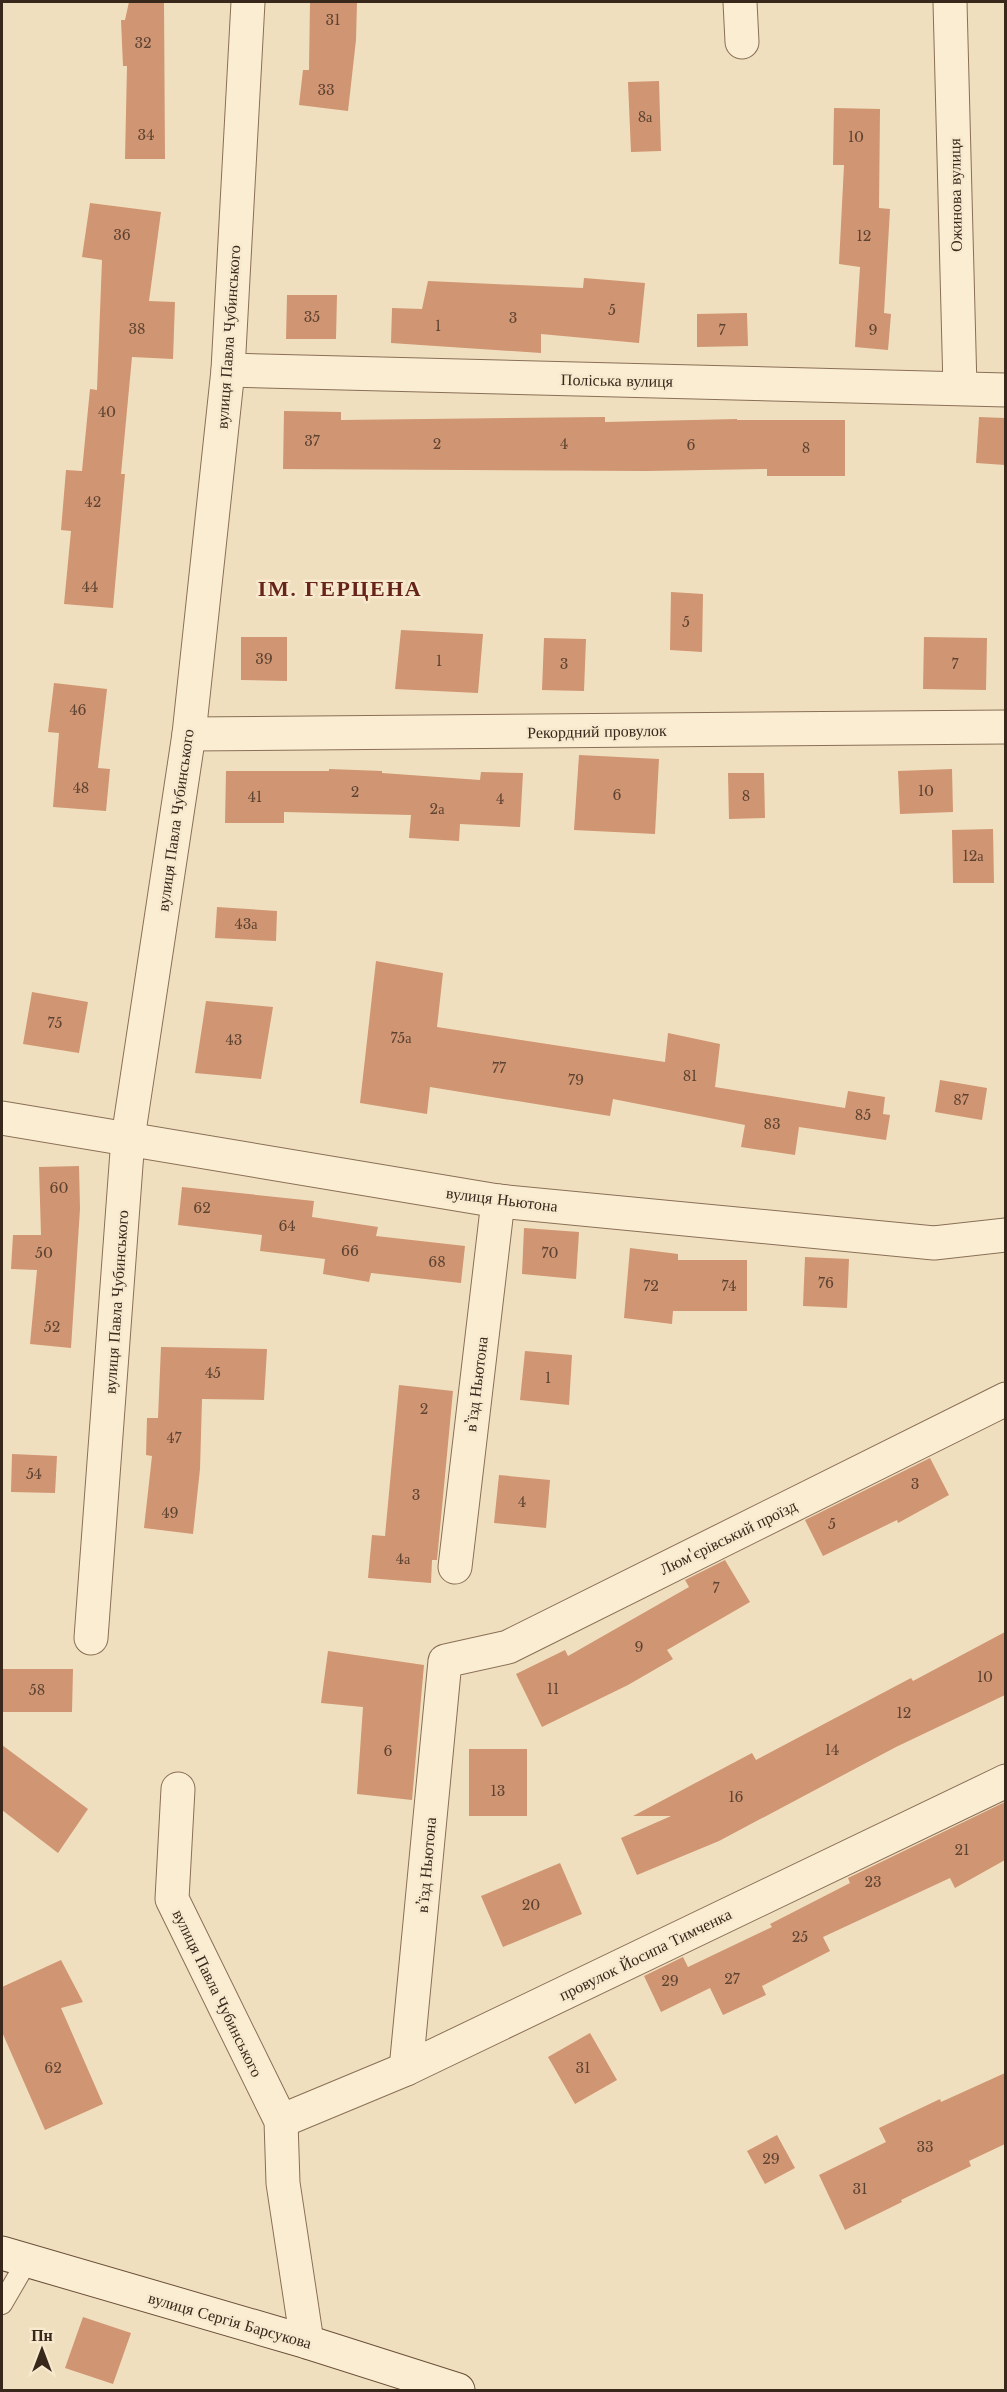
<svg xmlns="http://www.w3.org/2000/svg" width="1007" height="2392" font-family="'Libre Baskerville',serif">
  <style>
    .building { fill: #d09572 }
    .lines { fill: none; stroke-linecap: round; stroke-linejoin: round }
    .service-casing { stroke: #896f56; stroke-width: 22 }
    .minor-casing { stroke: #896f56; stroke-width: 35 }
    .secondary-casing { stroke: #6b5039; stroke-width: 35 }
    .service { stroke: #fbedd2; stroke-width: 20 }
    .minor { stroke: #fbedd2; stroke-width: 33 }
    .secondary { stroke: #fbedd2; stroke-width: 33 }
    .labels { text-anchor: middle; stroke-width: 5; stroke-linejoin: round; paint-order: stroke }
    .number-label { font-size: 14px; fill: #5e4332 }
    .street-label { font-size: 16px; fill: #38281c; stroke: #f7e9ce }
    .district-label { font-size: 22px; font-weight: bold; letter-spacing: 1.5px; fill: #672519; stroke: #f7e9ce }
  </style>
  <rect width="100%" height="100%" fill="#f0dfbe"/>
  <!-- building -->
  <g class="building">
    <path d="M129,2H164L165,159H125L127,66H123L121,20H125Z"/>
    <path d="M310,2H357L356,40L348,111L299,105L303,70H309Z"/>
    <path d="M659,81L661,151L631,152L628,82Z"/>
    <path d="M834,108L880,109L879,208L890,209L884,313L891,314L888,350L855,347L860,267L839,264L844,165H833Z"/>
    <path d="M90,203L161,212L149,301L175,302L173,359L132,357L121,474H125L113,608L64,604L71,531L61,530L66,470L82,471L90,389L97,390L102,260L82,257Z"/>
    <path d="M584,278L645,283L639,343L541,334V353L391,343L392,308L422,309L428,281L583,288Z"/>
    <path d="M287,295H337L336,339H286Z"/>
    <path d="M747,313L748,346L697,347V314Z"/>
    <path d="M284,411L341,412V420L605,417V422L737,419V420H845V476H767V469L646,471L283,469Z"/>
    <path d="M979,417L1005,418V465L976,463Z"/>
    <path d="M671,592L703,594L702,652L670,650Z"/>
    <path d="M401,630L483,634L478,693L395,689Z"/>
    <path d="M241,637H287V681L241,680Z"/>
    <path d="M924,637L987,638L986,690L923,689Z"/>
    <path d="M544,638L586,639L584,691L542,690Z"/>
    <path d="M54,683L107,689L98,768L110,769L106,811L53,807L59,733L48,732Z"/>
    <path d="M579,755L659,759L655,834L574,830Z"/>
    <path d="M329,769L382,771V773L480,780L481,772L523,773L520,827L460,824L459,841L409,838L411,815L284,812V823H225L226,771H329Z"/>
    <path d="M952,769L953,812L900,814L898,771Z"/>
    <path d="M728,773H764L765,818L729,819Z"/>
    <path d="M993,829L994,883H953L952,830Z"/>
    <path d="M217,907L277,911L276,941L215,938Z"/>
    <path d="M376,961L443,973L437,1027L665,1062L668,1033L720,1044L715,1087L845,1108L848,1091L885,1097L883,1114L890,1115L886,1140L799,1127L795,1155L741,1147L745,1125L613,1099L610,1116L430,1087L427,1114L360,1103Z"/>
    <path d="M32,992L88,1002L79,1053L23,1044Z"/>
    <path d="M206,1001L273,1007L261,1079L195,1073Z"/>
    <path d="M940,1080L987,1088L982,1120L935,1112Z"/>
    <path d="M79,1166L80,1209L71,1348L30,1344L37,1270L11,1269L13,1235H41L39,1167Z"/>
    <path d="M182,1187L314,1201L312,1217L378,1227L376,1236L465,1246L461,1283L371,1273L369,1282L323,1274L325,1259L260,1251L262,1235L178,1225Z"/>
    <path d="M524,1228L579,1232L576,1279L522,1274Z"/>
    <path d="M630,1248L678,1254V1260H747V1311H673L672,1324L624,1318Z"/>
    <path d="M805,1257L849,1259L847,1308L803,1306Z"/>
    <path d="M161,1347L267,1349L264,1400L202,1399L200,1469L193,1534L144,1528L152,1456L146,1455L147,1418H158Z"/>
    <path d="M525,1351L572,1355L569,1405L520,1400Z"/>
    <path d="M399,1385L453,1391L437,1560H432L431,1583L368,1578L372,1535L385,1536Z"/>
    <path d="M12,1454L57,1456L55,1493L11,1492Z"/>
    <path d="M930,1458L949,1495L898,1523L897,1520L823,1556L805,1520Z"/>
    <path d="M499,1475L550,1480L546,1528L494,1523Z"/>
    <path d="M725,1560L750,1602L667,1650L673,1659L628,1685L542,1727L516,1674L565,1650L568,1656L689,1587L685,1580Z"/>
    <path d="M1005,1632V1695L896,1747L719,1841L637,1875L621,1838L671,1816H633L752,1753L756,1760L911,1678L913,1681Z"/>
    <path d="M328,1651L424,1665L412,1800L357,1794L363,1707L321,1703Z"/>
    <path d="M2,1669H73L72,1712H2Z"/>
    <path d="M2,1745L88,1809L58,1853L2,1810Z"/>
    <rect x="469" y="1749" width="58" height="67"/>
    <path d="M1005,1802V1860L955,1888L950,1878L823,1937L830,1951L762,1986L766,1995L723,2015L710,1988L661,2012L644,1976L683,1957L688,1967L772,1927L770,1924L850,1883L848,1878Z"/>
    <path d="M560,1863L582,1914L503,1947L481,1896Z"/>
    <path d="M61,1960L83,2002L61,2008L103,2104L45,2130L2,2032V1987Z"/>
    <path d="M590,2033L617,2080L575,2104L548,2057Z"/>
    <path d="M1005,2073V2144L969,2161L971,2166L901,2200L902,2202L845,2230L819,2175L886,2142L879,2128L940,2099L941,2102Z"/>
    <path d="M777,2135L795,2168L765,2184L747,2151Z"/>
    <path d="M83,2317L131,2333L113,2384L65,2368Z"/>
  </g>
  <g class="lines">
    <!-- service casing -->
    <g class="service-casing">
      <path id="service" d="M2,2304L27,2261"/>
    </g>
    <!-- minor casing -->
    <g class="minor-casing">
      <g id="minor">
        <path d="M740,2L742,42"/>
        <path d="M950,2L960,388"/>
        <path d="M228,370L1006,390"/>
        <path d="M189,734L1006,727"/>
        <path d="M2,1118L498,1201L934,1243L1006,1235"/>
        <path d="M455,1567L498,1201"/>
        <path d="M91,1638L128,1138L189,734L228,370L248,2"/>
        <path d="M178,1789L172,1899L281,2121L283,2183L307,2342"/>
        <path d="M406,2069L445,1661L508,1647L1006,1399"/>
        <path d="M281,2121L406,2069L1006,1781"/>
      </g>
    </g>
    <!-- secondary casing -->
    <g class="secondary-casing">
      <path id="secondary" d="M2,2253L307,2342L458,2390"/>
    </g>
    <!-- service -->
    <use href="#service" class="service"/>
    <!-- minor -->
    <use href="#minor" class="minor"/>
    <!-- secondary -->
    <use href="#secondary" class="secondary"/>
  </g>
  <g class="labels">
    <!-- number labels -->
    <g class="number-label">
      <text x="333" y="25">31</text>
      <text x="143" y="48">32</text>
      <text x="326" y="95">33</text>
      <text x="645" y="122">8а</text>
      <text x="146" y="140">34</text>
      <text x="856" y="142">10</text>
      <text x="122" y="240">36</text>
      <text x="864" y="241">12</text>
      <text x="612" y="315">5</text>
      <text x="312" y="322">35</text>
      <text x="513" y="323">3</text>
      <text x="438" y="331">1</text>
      <text x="137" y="334">38</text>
      <text x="722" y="335">7</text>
      <text x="873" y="335">9</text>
      <text x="107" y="417">40</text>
      <text x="312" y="446">37</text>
      <text x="437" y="449">2</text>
      <text x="564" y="449">4</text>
      <text x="691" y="450">6</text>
      <text x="806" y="453">8</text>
      <text x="93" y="507">42</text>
      <text x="90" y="592">44</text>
      <text x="686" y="627">5</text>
      <text x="264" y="664">39</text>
      <text x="439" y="666">1</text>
      <text x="564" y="669">3</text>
      <text x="955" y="669">7</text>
      <text x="78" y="715">46</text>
      <text x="81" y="793">48</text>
      <text x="926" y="796">10</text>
      <text x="355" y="797">2</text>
      <text x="617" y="800">6</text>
      <text x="746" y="801">8</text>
      <text x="255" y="802">41</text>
      <text x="500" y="804">4</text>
      <text x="437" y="814">2а</text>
      <text x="973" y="861">12а</text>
      <text x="246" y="929">43а</text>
      <text x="55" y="1028">75</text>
      <text x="401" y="1043">75а</text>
      <text x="234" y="1045">43</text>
      <text x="499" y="1073">77</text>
      <text x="690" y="1081">81</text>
      <text x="576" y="1085">79</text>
      <text x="961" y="1105">87</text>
      <text x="863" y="1120">85</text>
      <text x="772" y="1129">83</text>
      <text x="59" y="1193">60</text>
      <text x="202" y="1213">62</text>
      <text x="287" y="1231">64</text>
      <text x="350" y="1256">66</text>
      <text x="44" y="1258">50</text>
      <text x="550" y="1258">70</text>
      <text x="437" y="1267">68</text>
      <text x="826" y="1288">76</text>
      <text x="651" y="1291">72</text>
      <text x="729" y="1291">74</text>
      <text x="52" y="1332">52</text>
      <text x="213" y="1378">45</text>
      <text x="548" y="1383">1</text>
      <text x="424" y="1414">2</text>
      <text x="174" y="1443">47</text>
      <text x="34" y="1479">54</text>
      <text x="915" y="1489">3</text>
      <text x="416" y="1500">3</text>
      <text x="522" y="1507">4</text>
      <text x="170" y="1518">49</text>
      <text x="832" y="1529">5</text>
      <text x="403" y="1564">4а</text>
      <text x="716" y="1593">7</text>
      <text x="639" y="1652">9</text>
      <text x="985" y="1682">10</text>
      <text x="553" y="1694">11</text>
      <text x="37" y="1695">58</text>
      <text x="904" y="1718">12</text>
      <text x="832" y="1755">14</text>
      <text x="388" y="1756">6</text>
      <text x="498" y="1796">13</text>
      <text x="736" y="1802">16</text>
      <text x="962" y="1855">21</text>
      <text x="873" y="1887">23</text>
      <text x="531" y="1910">20</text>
      <text x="800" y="1942">25</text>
      <text x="732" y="1984">27</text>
      <text x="670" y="1986">29</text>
      <text x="53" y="2073">62</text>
      <text x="583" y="2073">31</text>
      <text x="925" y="2152">33</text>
      <text x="771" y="2164">29</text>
      <text x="860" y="2194">31</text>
    </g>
    <!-- street labels -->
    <g class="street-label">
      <text transform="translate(955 195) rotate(-91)" y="6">Ожинова вулиця</text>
      <text transform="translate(228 337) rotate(-86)" y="6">вулиця Павла Чубинського</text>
      <text transform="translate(617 380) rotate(1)" y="6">Поліська вулиця</text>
      <text transform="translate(597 731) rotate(-1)" y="6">Рекордний провулок</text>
      <text transform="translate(175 820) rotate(-82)" y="6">вулиця Павла Чубинського</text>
      <text transform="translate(502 1199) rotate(7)" y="6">вулиця Ньютона</text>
      <text transform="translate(116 1302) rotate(-86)" y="6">вулиця Павла Чубинського</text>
      <text transform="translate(476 1384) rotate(-83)" y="6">в’їзд Ньютона</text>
      <text transform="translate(728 1537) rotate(-26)" y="6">Люм'єрівський проїзд</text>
      <text transform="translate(426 1865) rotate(-85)" y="6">в’їзд Ньютона</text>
      <text transform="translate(645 1954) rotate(-26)" y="6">провулок Йосипа Тимченка</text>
      <text transform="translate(218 1993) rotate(64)" y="6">вулиця Павла Чубинського</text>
      <text transform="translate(230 2320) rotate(16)" y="6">вулиця Сергія Барсукова</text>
    </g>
    <!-- district labels -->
    <g class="district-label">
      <text x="340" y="596">ІМ. ГЕРЦЕНА</text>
    </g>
  </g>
  <!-- border -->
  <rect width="1007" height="2392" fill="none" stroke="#38281c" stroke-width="6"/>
  <!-- north arrow -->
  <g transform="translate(42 2350)" stroke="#f7e9ce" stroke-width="4.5" paint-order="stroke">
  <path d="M0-4.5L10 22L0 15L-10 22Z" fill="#38281c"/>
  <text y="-9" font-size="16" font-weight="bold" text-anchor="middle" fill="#38281c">Пн</text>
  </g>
</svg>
